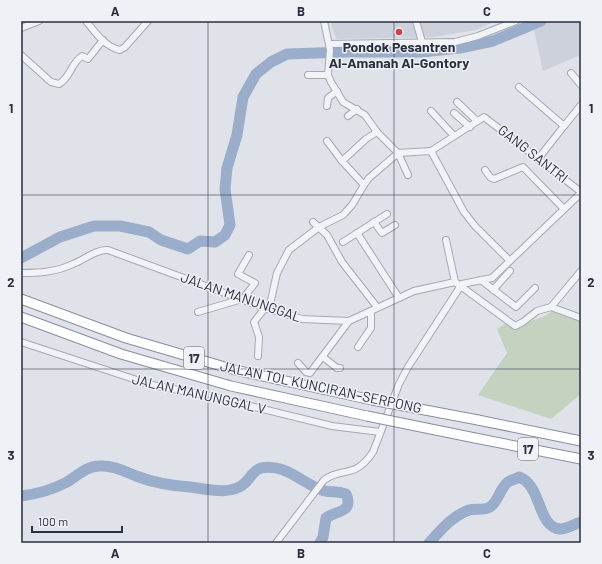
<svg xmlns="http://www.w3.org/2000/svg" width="602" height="564" font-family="Barlow,sans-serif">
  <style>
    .built { fill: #cdd1db }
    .green { fill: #c3d3c0 }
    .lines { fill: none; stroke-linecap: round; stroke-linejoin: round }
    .river { stroke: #9aadca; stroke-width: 11 }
    .minor-casing { stroke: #a4a9b3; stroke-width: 8 }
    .highway-casing { stroke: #868ea0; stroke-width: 11 }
    .minor { stroke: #f2f3f7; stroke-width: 6 }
    .highway { stroke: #fff; stroke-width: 9 }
    .highway-bridge-casing { stroke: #868ea0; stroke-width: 11; stroke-linecap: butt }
    .highway-bridge { stroke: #fff; stroke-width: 9 }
    .grid { fill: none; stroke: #282f40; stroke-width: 1; stroke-opacity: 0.55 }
    .poi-dot { fill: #d0424b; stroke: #eff1f6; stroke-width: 1.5 }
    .labels { text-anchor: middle; stroke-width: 3; stroke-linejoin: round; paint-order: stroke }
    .shield { fill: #eff1f6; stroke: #646977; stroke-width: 1 }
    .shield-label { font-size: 13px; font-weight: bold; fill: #282f40 }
    .poi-label { font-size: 14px; font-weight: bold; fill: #282f40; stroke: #eff1f6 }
    .street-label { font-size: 14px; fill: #282f40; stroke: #eff1f6 }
    .neatline { fill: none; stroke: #282f40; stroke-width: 1.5 }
    .grid-label { font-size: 13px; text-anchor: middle; font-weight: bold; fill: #282f40 }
  </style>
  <rect width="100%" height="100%" fill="#dfe2e9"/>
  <!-- built -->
  <g class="built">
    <path d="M330,21H496L476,30L434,37L336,39Z"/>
    <path d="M532,21H581V59L578,56L543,71Z"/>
  </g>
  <!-- green -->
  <path class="green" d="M554,310L581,319V394L551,419L478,395L507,353L497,329L508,322L516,326L543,317Z"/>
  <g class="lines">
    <!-- river -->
    <g class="river">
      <path d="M21,258L60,237L94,226H120L149,232L161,240L188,249L200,241L215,242L225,235L230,225L225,189L227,168L237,135L243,97L256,74L271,62L287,54L346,52H421L460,48L493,41L541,21"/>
      <path d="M21,496C38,494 52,490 67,482C77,476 87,466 99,466C113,465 124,471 136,476C152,482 173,486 190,487C206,489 231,496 245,483C250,478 254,470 261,468C287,463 303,485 325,491C332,493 336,490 346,494C354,513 337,510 326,518L323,537L320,543"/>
      <path d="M429,543C441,530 452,516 469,510C476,508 483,511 490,507C499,501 499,489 508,482C511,480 516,479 519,477C542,485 537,527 560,529C568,529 574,524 581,522"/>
    </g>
    <!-- minor casing -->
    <g class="minor-casing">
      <g id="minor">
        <path d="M86,21C95,32 105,47 120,50L125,47L148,21"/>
        <path d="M324,21L330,50L328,75L331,82L343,102L365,115L377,132L398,153L431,151L464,212L475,226L510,261"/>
        <path d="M416,21L422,42"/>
        <path d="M21,28L39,21"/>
        <path d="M329,44L455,42L478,36L516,21"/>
        <path d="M21,55L51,82L59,84C71,77 71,63 82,56L88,59L103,40"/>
        <path d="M571,73L581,85"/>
        <path d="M308,75H328"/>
        <path d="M519,87L564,126L538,159"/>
        <path d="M457,102L477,121"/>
        <path d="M327,106L328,98L337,91"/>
        <path d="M431,111L454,136"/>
        <path d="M454,113L470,127"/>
        <path d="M348,116L357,109"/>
        <path d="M564,126L581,105"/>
        <path d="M327,141L342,161"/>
        <path d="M431,151L484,117L581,192"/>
        <path d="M485,170L490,177L494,179L523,167L564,209"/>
        <path d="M364,185L369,178L398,153L408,175"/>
        <path d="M313,222L327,235L342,262L377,307"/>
        <path d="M374,222L382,233L395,225"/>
        <path d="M357,233L399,298"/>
        <path d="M446,240L455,282"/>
        <path d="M343,242L387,214"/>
        <path d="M21,273C40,273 56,272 73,264C84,260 96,249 108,250L265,308L302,319L349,321L414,291L455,282L515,326L523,322L537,311L551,307L581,271"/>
        <path d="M481,280L516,307L535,288"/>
        <path d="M493,290L510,271"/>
        <path d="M243,299L255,283L238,274L249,255"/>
        <path d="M551,307L581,318"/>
        <path d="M269,309L277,273L289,250L319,227L343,215L352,205L364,185L342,161L366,139L377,132"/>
        <path d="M198,312L242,299"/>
        <path d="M21,342L152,385L210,396L332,426L380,432"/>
        <path d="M358,347L371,328V311"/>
        <path d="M258,356L259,337L254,322L265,308"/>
        <path d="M323,357L337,368H340"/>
        <path d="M298,363L306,372L310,373L349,321"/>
        <path d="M276,543L324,480C343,466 354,480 373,452L399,384L408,367L462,284L492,278L581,193"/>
      </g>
    </g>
    <!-- highway casing -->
    <g class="highway-casing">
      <g id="highway">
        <path d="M21,299L126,338L235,370L372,400"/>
        <path d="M21,317L121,354L231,386L367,416"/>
        <path d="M478,420L581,441"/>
        <path d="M475,438L581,459"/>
      </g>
    </g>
    <!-- minor -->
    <use href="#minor" class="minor"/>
    <!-- highway -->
    <use href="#highway" class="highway"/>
    <!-- highway-bridge casing -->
    <g class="highway-bridge-casing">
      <g id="highway-bridge">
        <path d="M372,400L478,420"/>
        <path d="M367,416L475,438"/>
      </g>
    </g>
    <!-- highway-bridge -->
    <use href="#highway-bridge" class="highway-bridge"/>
  </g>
  <!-- grid -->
  <path class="grid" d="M208,21V543M394,21V543M21,195H581M21,369H581"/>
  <!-- markers -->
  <circle class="poi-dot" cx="399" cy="32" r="4"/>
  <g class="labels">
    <!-- shield labels -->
    <g class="shield">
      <rect x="184" y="347" width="20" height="22" rx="3"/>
      <rect x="518" y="438" width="20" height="22" rx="3"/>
    </g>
    <g class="shield-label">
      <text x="194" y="363">17</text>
      <text x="528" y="454">17</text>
    </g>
    <!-- poi labels -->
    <g class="poi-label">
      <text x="399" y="52">Pondok Pesantren<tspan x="399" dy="16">Al-Amanah Al-Gontory</tspan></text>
    </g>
    <!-- street labels -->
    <g class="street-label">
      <text transform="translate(533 154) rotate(38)" y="5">GANG SANTRI</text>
      <text transform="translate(241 297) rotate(19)" y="5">JALAN MANUNGGAL</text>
      <text transform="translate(321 387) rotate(12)" y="5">JALAN TOL KUNCIRAN–SERPONG</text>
      <text transform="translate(199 394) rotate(13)" y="5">JALAN MANUNGGAL V</text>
    </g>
  </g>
  <!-- border -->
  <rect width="602" height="564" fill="none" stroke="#eff1f6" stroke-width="44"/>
  <!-- scale -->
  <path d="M32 526v6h90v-6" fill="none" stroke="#282f40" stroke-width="2"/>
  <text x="38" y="526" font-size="12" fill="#282f40" stroke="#eff1f6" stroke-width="3" paint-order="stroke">100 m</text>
  <rect x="22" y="22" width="558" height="520" class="neatline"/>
  <g class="grid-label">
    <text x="115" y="16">A</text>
    <text x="301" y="16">B</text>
    <text x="487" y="16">C</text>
    <text x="11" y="113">1</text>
    <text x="591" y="113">1</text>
    <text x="11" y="287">2</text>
    <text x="591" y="287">2</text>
    <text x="11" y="460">3</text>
    <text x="591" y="460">3</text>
    <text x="115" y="558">A</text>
    <text x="301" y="558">B</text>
    <text x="487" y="558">C</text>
  </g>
</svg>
